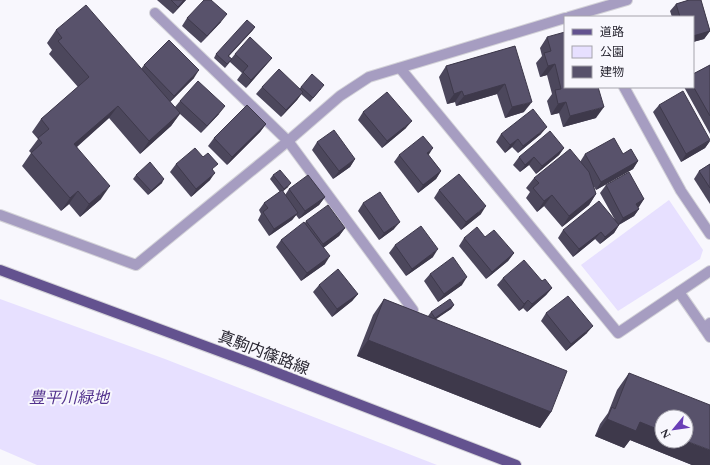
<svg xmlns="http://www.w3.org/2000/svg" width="710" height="465" font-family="Spectral,'Noto Sans JP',serif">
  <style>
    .green { fill: #e7e0ff }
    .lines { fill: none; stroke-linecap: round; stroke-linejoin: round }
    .lane-casing { stroke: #d3d2d8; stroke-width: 12 }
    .street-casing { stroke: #d3d2d8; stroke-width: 12 }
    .primary-casing { stroke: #d3d2d8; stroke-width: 12 }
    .lane { stroke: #a69dc1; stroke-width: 10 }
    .street { stroke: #a69dc1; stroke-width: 10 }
    .primary { stroke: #63528f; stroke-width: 10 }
    .wall { fill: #4c475c }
    .shaded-wall { fill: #3e394b }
    .building { fill: #58526b; stroke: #3e394b }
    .labels { text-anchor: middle; stroke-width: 4; stroke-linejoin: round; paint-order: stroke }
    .street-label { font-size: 16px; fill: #292732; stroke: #f8f7fd }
    .park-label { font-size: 16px; font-style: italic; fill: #53338e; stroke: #f8f7fd }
  </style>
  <rect width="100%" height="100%" fill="#f8f7fd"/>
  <!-- green -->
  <g class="green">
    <path d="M669,200L703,250L700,259L618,311L581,265Z"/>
    <path d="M0,299L165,359L437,465H37L0,449Z"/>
  </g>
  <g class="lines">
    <!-- lane casing -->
    <g class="lane-casing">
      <g id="lane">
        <path d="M679,292L704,328L710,323"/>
        <path d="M704,328L710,337"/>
      </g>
    </g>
    <!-- street casing -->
    <g class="street-casing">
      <g id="street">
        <path d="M155,13L288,141L413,310"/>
        <path d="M569,17L627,0"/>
        <path d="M400,68L618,333L710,271"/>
        <path d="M624,87L681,191L710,234"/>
        <path d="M0,215L136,265L288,141L340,96L369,77L565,18"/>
      </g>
    </g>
    <!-- primary casing -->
    <g class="primary-casing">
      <path id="primary" d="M0,270L262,367L516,465"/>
    </g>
    <!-- lane -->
    <use href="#lane" class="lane"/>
    <!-- street -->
    <use href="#street" class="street"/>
    <!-- primary -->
    <use href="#primary" class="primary"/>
  </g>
  <!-- wall -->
  <g class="wall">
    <path d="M157,0H186L173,14Z"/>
    <path d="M689,0H701L710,31L704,39L693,42V17H672L670,11L676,4Z"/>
    <path d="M187,18L221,22L201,43L182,26Z"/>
    <path d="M255,27L252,31L229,56L231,59L235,54L272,58L266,65L246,88L237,80L242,73L230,62L225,68L214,58L216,54Z"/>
    <path d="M56,30L141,69L144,65L194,78L170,102L175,107L180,101L219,114L201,133L180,114L171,126L140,154L109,118L77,147L101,199L80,217L69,204L61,211L22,166L31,153L29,151L38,139L32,132L41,119L78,87L49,54L52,50L47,43Z"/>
    <path d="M547,37L596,118L563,127L559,113L551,115L547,101L552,94L547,75L540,77L536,63L542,56L540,48Z"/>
    <path d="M515,46L524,112L505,118L497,94L456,106L455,102L447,104L439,77L446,66Z"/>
    <path d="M710,65V134L684,87H693V74Z"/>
    <path d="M262,87L299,89L301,87L321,89L310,102L301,94L297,100L281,117L256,94Z"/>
    <path d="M659,105L710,141L705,148L681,162L653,112Z"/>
    <path d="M363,112L406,128L382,148L358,120Z"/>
    <path d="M266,124L260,132L227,165L208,146L214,138Z"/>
    <path d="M501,134H541L518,153L512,147L505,153L496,142Z"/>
    <path d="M317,142L355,159L350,167L333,179L312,150Z"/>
    <path d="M564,148L559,155L536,174L529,165L520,172L513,165L519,157Z"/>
    <path d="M585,154H623L638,161L633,169L596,190L593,185L596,194L589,205L562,227L544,206L537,212L526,198L530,192L526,188L534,178L580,162Z"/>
    <path d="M399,155H428L441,171L436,179L418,193L394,162Z"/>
    <path d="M176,164L213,170L210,180L191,197L170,172Z"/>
    <path d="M710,164V204L694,179L699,171Z"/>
    <path d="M136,175L162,183L148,195L133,179Z"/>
    <path d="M273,175L288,187L283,191L285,195L289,189L325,197L319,205L299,219L296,215L292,220L269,236L258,220L261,214L259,210L264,203L280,192L270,179Z"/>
    <path d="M606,185L644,199L638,207L639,209L634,216L619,225L614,233L600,244L595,239L573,257L558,238L563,230L615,220L600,193Z"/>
    <path d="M439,190L481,214L461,230L434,198Z"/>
    <path d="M363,203L394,229L379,240L358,211Z"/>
    <path d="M306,221L345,228L339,236L323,248L325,264L301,281L276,247L281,240L305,223Z"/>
    <path d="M485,237L514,253L508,261L486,279L459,246L464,238Z"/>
    <path d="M395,245L433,257L406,276L389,253Z"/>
    <path d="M430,274L462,285L438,302L424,281Z"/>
    <path d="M503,278L542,281L552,288L546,295L527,312L523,308L519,311L497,285Z"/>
    <path d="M319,285L358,294L352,301L332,317L313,292Z"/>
    <path d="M384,299L429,317L428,316L431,312L454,305L451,309L435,319L551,412L540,428L357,356L373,315Z"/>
    <path d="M546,313L587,333L566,351L541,321Z"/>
    <path d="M629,373L710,465H692L630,440L624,448L595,436L600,424L608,413L617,390Z"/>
  </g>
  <!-- shaded-wall -->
  <g class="shaded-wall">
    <path d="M184,0H186L173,14L178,7Z"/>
    <path d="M227,14L221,22L201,43L207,36Z"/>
    <path d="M255,27L252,31L225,60L228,56Z"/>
    <path d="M710,31L704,39L693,42V36Z"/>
    <path d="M272,58L266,65L246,88L251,80Z"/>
    <path d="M555,64L547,75L540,77L548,66Z"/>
    <path d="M199,70L194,78L169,103L174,96Z"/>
    <path d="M505,84L497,94L456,106L464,96Z"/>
    <path d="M462,91L455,102L447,104L454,94Z"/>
    <path d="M303,92L297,100L281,117L286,110Z"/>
    <path d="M532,102L524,112L505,118L512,107Z"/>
    <path d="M566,102L559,113L551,115L558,104Z"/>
    <path d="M118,106L109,118L65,157L74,144Z"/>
    <path d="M225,106L219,114L201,133L207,126Z"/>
    <path d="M604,107L596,118L563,127L570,116Z"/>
    <path d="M180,113L171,126L140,154L149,141Z"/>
    <path d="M412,121L406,128L382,148L387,141Z"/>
    <path d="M266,124L260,132L227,165L232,157Z"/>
    <path d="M547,127L541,134L518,153L523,146Z"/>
    <path d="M518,139L512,147L505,153L510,145Z"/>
    <path d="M710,141L705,148L681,162L686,154Z"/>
    <path d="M433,148L428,156L427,153Z"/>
    <path d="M564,148L559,155L536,174L542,166Z"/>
    <path d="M534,157L529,165L520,172L525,165Z"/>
    <path d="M355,159L350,167L333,179L339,171Z"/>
    <path d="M638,161L633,169L596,190L601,182Z"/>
    <path d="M441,171L436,179L418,193L423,185Z"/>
    <path d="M215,173L210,180L191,197L196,189Z"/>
    <path d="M164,179L162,183L148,195L151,191Z"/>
    <path d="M291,183L288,187L281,193L284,189Z"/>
    <path d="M110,186L101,199L80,217L89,204Z"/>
    <path d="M78,191L69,204L61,211L70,198Z"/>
    <path d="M596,194L589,205L562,227L569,216Z"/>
    <path d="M552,195L544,206L537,212L544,201Z"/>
    <path d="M325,197L319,205L299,219L305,211Z"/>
    <path d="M644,199L639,207L631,211L636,204Z"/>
    <path d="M486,206L481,214L461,230L466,222Z"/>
    <path d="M639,209L634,216L618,225L623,218Z"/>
    <path d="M298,213L292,220L269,236L274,229Z"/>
    <path d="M400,222L394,229L379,240L384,233Z"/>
    <path d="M619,225L614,233L600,244L605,237Z"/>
    <path d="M345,228L339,236L318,252L323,244Z"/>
    <path d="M601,232L595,239L573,257L579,249Z"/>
    <path d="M438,249L433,257L406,276L412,269Z"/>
    <path d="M514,253L508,261L486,279L492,272Z"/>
    <path d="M330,256L325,264L301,281L307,273Z"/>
    <path d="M467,277L462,285L438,302L444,294Z"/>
    <path d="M552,288L546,295L527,312L532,304Z"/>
    <path d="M358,294L352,301L332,317L337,309Z"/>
    <path d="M528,300L523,308L519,311L524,304Z"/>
    <path d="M454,305L451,309L432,322L435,318Z"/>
    <path d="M593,326L587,333L566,351L571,344Z"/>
    <path d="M368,340L551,412L540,428L357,356Z"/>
    <path d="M607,419L640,422L662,431V441H686L710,450V465H692L630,440L624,448L595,436Z"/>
  </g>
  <!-- building -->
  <g class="building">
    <path d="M171,0H184L178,7Z"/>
    <path d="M204,0H211L227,14L207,36L187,18Z"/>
    <path d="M689,0H701L710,31L693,36V17H680L676,4Z"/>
    <path d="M86,5L180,113L149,141L118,106L74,144L110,186L89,204L78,191L70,198L31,153L42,143L38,138L49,129L41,119L89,77L58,41L62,38L56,30Z"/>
    <path d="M247,20L255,27L228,56L232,59L227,64L216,54Z"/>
    <path d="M565,32V87H598L604,107L570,116L566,102L558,104L555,90L561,89L555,64L548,66L544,53L551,51L547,37Z"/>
    <path d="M250,37L272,58L251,80L243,72L248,66L235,54Z"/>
    <path d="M169,40L199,70L174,96L144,65Z"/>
    <path d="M515,46L532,102L512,107L505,84L464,96L462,91L454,94L446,66Z"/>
    <path d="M710,65V116L693,86V74Z"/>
    <path d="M279,69L303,92L286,110L262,87Z"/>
    <path d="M312,74L324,85L313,98L301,87Z"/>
    <path d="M198,81L225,106L207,126L180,101Z"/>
    <path d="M683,91L710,140L686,154L659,105Z"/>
    <path d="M387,92L412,121L387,141L363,112Z"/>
    <path d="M247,105L266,124L232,157L214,138Z"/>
    <path d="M533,109L547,127L523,146L518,139L510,145L501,134Z"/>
    <path d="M334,130L355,159L339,171L317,142Z"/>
    <path d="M550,131L564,148L542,166L534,157L525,165L519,157Z"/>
    <path d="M423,136L433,148L427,153L441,171L423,185L399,155Z"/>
    <path d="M614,138L623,154L631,149L638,161L601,182L585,154Z"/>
    <path d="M195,148L203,157L208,153L218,164L212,169L215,173L196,189L176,164Z"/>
    <path d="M570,149L589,172L596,194L569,216L552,195L544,201L533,188L539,183L534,178Z"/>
    <path d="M150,162L164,179L151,191L136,175Z"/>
    <path d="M710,164V188L699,171Z"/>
    <path d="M280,170L291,183L284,189L273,175Z"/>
    <path d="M629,172L644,199L636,204L639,209L623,218L606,185Z"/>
    <path d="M459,174L486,206L466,222L439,190Z"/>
    <path d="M308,175L325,197L305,211L289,189Z"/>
    <path d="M282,190L298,213L274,229L263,212L268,208L264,203Z"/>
    <path d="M380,192L400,222L384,233L363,203Z"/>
    <path d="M599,201L619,225L605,237L601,232L579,249L563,230Z"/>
    <path d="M328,205L345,228L323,244L306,221Z"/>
    <path d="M304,222L330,256L307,273L281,240Z"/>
    <path d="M421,226L438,249L412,269L395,245Z"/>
    <path d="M477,227L485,237L494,230L514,253L492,272L464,238Z"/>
    <path d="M453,257L467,277L444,294L430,274Z"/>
    <path d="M524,260L542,281L545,279L552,288L532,304L528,300L524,304L503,278Z"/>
    <path d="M338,269L358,294L337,309L319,285Z"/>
    <path d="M568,296L593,326L571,344L546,313Z"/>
    <path d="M384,299L567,371L551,412L368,340Z"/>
    <path d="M450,299L454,305L435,318L431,312Z"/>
    <path d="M629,373L710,405V450L686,441V417H662V431L640,422L636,431L607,419L612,407L615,409Z"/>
  </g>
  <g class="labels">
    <!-- street labels -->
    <g class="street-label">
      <text transform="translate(264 352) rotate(21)" y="6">真駒内篠路線</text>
    </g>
    <!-- park labels -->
    <g class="park-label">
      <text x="69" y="403">豊平川緑地</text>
    </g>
  </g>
  <!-- legend -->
  <rect x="564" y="16" width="130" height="72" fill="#f8f7fd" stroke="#a5a4ac"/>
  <rect x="572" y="29" width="20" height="6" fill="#63528f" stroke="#a5a4ac"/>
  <text x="600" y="36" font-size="12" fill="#292732">道路</text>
  <rect x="572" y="46" width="20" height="12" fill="#e7e0ff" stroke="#a5a4ac"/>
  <text x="600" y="56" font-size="12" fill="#292732">公園</text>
  <rect x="572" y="66" width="20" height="12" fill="#58526b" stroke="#a5a4ac"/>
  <text x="600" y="76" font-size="12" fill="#292732">建物</text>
  <!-- north arrow -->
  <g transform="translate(674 429) rotate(241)"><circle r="19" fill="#f8f7fd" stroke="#a5a4ac"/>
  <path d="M0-3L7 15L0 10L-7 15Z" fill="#6a3fb7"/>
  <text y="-6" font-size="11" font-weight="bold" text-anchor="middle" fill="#292732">N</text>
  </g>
</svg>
